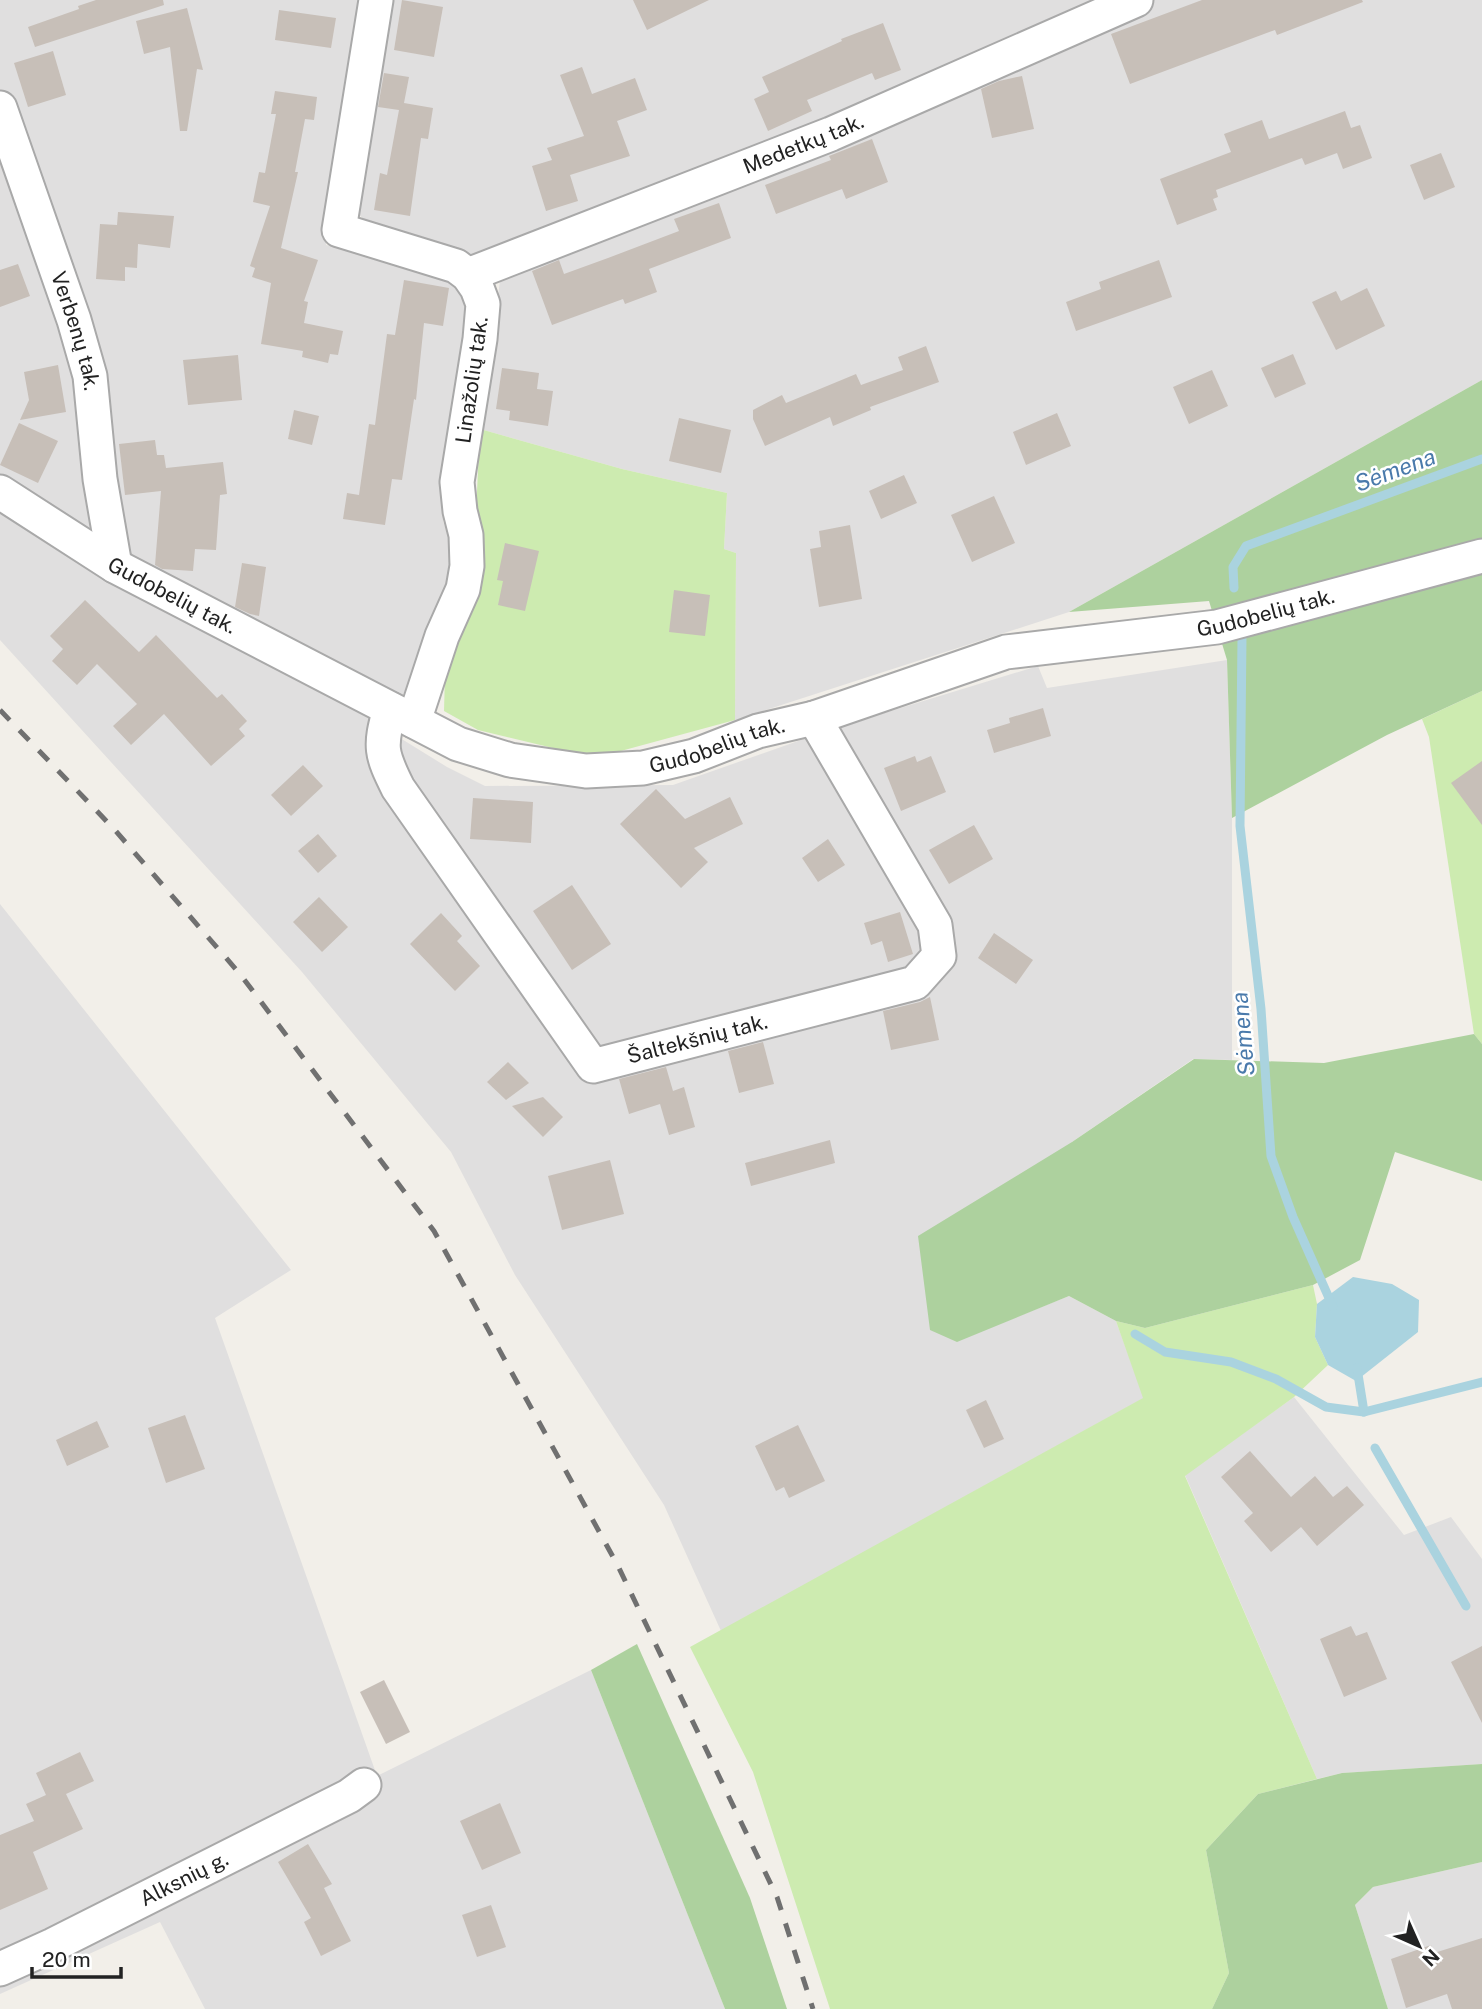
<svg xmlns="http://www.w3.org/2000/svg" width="1482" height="2009" font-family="'Public Sans',sans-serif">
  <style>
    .residential { fill: #e0dfdf }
    .grass { fill: #cdebb0 }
    .forest { fill: #add19e }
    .water { fill: #aad3df }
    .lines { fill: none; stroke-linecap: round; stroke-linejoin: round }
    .stream { stroke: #aad3df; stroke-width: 9 }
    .building { fill: #c7bfb8 }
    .minor-casing { stroke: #a9a9a9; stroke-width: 37 }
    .minor { stroke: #fff; stroke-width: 33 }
    .rail { stroke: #707070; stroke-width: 5; stroke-dasharray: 14 14; stroke-linecap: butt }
    .labels { text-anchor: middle; stroke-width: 5; stroke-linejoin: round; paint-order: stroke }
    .street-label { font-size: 21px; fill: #222; stroke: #fff }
    .water-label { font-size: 23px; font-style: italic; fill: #4a7aab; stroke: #fff }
  </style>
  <rect width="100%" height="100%" fill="#f2efe9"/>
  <!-- residential -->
  <g class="residential">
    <path d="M0,0H366L326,245L444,269L458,280L469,306L443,521L459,567L425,656L397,705L0,484Z"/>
    <path d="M391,0H1482V380L1069,612L735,720L736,553L724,549L727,493L622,469L480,429L500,281L461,257L375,232L356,211Z"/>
    <path d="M0,511L358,712L447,767L485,786L673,785L832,729L1038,666L1047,688L1227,660L1232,818V1060L1193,1059L1072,1142L957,1341L1069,1296L1116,1321L1144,1398L721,1631L664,1505L515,1275L451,1152L302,972L0,640Z"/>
    <path d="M0,904L291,1270L215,1318L377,1776L591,1670L725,2009H205L160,1922L0,1994Z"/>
    <path d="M1294,1397L1404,1535L1451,1517L1482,1559V1764L1342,1773L1317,1779L1185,1475Z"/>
    <path d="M1482,1862V2009H1388L1355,1905L1373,1887Z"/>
  </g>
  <!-- grass -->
  <g class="grass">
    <path d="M480,429L622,469L727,493L724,549L736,553L735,720L595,758L478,730L444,711L445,675L472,596Z"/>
    <path d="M1482,691V1044L1474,1034L1429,737L1422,719Z"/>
    <path d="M1313,1285L1317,1304L1315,1337L1328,1365L1294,1397L1185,1476L1317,1779L1258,1794L1206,1850L1229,1973L1212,2009H830L753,1772L690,1647L1143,1398L1116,1321L1145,1328Z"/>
  </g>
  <!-- forest -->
  <g class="forest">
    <path d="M1482,380V691L1387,735L1232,818L1227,660L1209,601L1069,612Z"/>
    <path d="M1474,1034L1482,1044V1181L1395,1152L1360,1260L1313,1285L1145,1328L1116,1321L1069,1296L957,1342L930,1330L918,1236L1072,1142L1194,1059L1324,1063Z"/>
    <path d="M637,1644L750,1898L787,2009H725L591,1670Z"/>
    <path d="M1482,1764V1862L1373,1887L1355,1905L1388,2009H1212L1229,1973L1206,1850L1258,1794L1342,1773Z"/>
  </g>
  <!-- water -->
  <path class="water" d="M1353,1277L1392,1284L1419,1300L1418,1332L1356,1381L1328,1365L1315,1337L1317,1304Z"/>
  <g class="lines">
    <!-- stream -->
    <g class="stream">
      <path d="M1234,588L1233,567L1246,546L1482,459"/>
      <path d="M1242,637L1240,826L1261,1009L1271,1156L1293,1217L1333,1307"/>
      <path d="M1135,1334L1165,1352L1231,1362L1276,1379L1326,1407L1364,1412L1482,1382"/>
      <path d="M1357,1368L1364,1412"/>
      <path d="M1375,1448L1466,1606"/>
    </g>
  </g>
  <!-- building -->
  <g class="building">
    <path d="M96,0H163L164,5L35,47L28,27L79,9L78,6Z"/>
    <path d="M402,0L443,7L434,57L394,50Z"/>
    <path d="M633,0H709L647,30Z"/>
    <path d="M1202,0H1362L1363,2L1277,35L1275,30L1130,84L1111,34Z"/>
    <path d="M187,8L203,70L197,69L187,131H180L170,47L144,54L136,21Z"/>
    <path d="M279,10L336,18L331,48L275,40Z"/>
    <path d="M883,23L901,70L875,80L872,73L807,100L812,111L768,131L754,99L769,92L762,77L842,41L841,39Z"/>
    <path d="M53,51L66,95L28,107L14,63Z"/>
    <path d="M582,67L592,94L635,78L647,110L617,121L630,156L570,175L578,201L546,211L532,166L552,160L547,148L584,136L560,75Z"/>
    <path d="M384,73L409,77L404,103L433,108L428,139L421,138L410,216L374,210L380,173L387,175L399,110L378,107Z"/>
    <path d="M1022,76L1034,129L992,138L981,89L999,81Z"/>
    <path d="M275,91L317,97L314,120L305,119L295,172H298L281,248L318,260L304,301L308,302L304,323L343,331L338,355L330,354L328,363L302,357L303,351L261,344L271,283L252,277L255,268L250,266L270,206L253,202L259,172L265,173L276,114H271Z"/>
    <path d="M1345,111L1351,128L1360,125L1372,158L1343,169L1337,153L1305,165L1302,158L1216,190L1218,197L1213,199L1217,210L1177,225L1160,179L1231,152L1224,134L1262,120L1269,139Z"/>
    <path d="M872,139L888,182L846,199L842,189L776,214L765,185L831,160L829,156Z"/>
    <path d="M1441,153L1455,187L1424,200L1410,165Z"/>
    <path d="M719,203L731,238L649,269L657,292L625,304L623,299L552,325L532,271L559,260L564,274L608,258L679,231L674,219Z"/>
    <path d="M118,212L174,216L170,248L138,244L137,268L125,267V281L96,279L100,224L117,225Z"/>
    <path d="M1159,260L1172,297L1076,331L1066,302L1101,289L1099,282Z"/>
    <path d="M18,264L30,296L0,307V270Z"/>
    <path d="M404,280L449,288L443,326L424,323L416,400L414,399L402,480L392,479L385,525L343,519L347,493L359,495L369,424L375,425L387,334L395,335Z"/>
    <path d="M1367,288L1385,326L1336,350L1312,302L1336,291L1341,301Z"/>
    <path d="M926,346L939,382L870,407L871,410L833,426L830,417L765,446L753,419V410L782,395L786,403L856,374L861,385L903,370L898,357Z"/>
    <path d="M1293,354L1306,384L1275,398L1261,368Z"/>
    <path d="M238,355L242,400L188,405L183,360Z"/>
    <path d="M58,365L66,412L20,420L29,400L24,372Z"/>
    <path d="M502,368L539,373L537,389L553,391L548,426L509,420L510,411L496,409Z"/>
    <path d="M1212,370L1228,406L1189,424L1173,387Z"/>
    <path d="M294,410L319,416L312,445L288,439Z"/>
    <path d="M1057,413L1071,446L1026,465L1013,432Z"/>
    <path d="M679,418L731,430L721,473L669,461Z"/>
    <path d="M19,423L58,441L38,483L0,465Z"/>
    <path d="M155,440L157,455H164L166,468L223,462L227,494L220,495L216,550L195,549L193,571L162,569L155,565L161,491L125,495L119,444Z"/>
    <path d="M904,475L917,503L881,519L869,491Z"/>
    <path d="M994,496L1015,543L972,562L951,515Z"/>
    <path d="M850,525L862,599L819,607L810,549L821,547L819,531Z"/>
    <path d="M505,543L539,551L525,611L498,605L503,581L497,580Z"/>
    <path d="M242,563L266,567L259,616L250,614L235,607Z"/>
    <path d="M674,590L710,595L705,636L669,632Z"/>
    <path d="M85,600L139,652L156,635L217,698L222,694L247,721L239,729L245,736L211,766L164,714L131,745L113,726L137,704L97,664L77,685L52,661L63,649L50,636Z"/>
    <path d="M1043,708L1051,736L994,753L987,730L1010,723L1009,718Z"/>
    <path d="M915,756L917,762L931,756L946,792L901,811L884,768Z"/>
    <path d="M1482,761V825L1451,783Z"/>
    <path d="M303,765L323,786L291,816L271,795Z"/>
    <path d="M656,789L685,819L730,797L743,824L694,848L708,862L681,888L620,824Z"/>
    <path d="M473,798L533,802L531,843L470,839Z"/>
    <path d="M974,825L993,859L949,884L929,850Z"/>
    <path d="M318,834L337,856L318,873L298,851Z"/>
    <path d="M828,839L845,865L818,882L802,858Z"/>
    <path d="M572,885L611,944L572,970L533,911Z"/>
    <path d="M319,897L348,927L322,952L293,922Z"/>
    <path d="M900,912L913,954L888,962L882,941L871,945L864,923Z"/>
    <path d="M441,913L462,936L457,941L480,966L455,991L410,944Z"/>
    <path d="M994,933L1033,960L1016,984L978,958Z"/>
    <path d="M930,997L939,1040L891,1050L883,1011L920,1002Z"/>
    <path d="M763,1042L774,1084L739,1093L728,1051Z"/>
    <path d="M508,1062L529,1083L506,1100L487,1082Z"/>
    <path d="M666,1067L673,1091L684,1087L695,1127L669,1135L660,1104L629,1114L619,1079Z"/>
    <path d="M543,1097L563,1117L543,1137L512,1106Z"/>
    <path d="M830,1140L835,1163L751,1186L745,1163Z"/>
    <path d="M610,1160L624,1214L562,1230L548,1176Z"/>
    <path d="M986,1400L1004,1439L984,1448L966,1410Z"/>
    <path d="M185,1415L205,1469L166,1483L148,1428Z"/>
    <path d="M97,1421L109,1447L67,1466L56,1440Z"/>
    <path d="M798,1425L825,1481L789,1498L784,1487L776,1491L755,1446Z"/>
    <path d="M1250,1451L1291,1497L1315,1476L1333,1497L1347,1486L1364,1505L1317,1546L1301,1527L1271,1552L1244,1521L1253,1513L1221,1477Z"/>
    <path d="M1351,1626L1356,1636L1367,1632L1387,1679L1344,1697L1320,1639Z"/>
    <path d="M1482,1646V1723L1451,1662Z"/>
    <path d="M384,1680L410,1732L386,1744L360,1692Z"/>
    <path d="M80,1752L94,1781L66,1794L83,1829L33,1852L48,1889L0,1910V1835L34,1821L26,1804L46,1795L36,1773Z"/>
    <path d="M500,1803L521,1853L482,1870L460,1821Z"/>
    <path d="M308,1844L332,1884L324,1888L351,1941L321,1956L304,1922L311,1918L278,1862Z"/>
    <path d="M491,1905L506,1947L477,1957L462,1915Z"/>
    <path d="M1482,1938V2009H1452L1447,1994L1406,2008L1391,1959L1431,1945L1434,1953Z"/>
  </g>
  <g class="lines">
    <!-- minor casing -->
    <g class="minor-casing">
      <g id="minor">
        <path d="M376,0L339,230L456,266L468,275L477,288L483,304L480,339L457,482L460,511L466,535L467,566L463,589L442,636L414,721"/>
        <path id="s1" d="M0,108L74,320L90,376L100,479L115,566"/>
        <path id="s2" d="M468,275L831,134L1136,0"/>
        <path id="s3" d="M0,492L115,566L458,744L510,760L586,771L643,768L694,756L758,731L814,718L1006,652L1217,627L1482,556"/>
        <path id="s4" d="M390,709C379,747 381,754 398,788L593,1066L915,983L939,956L935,925L814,718"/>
        <path id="s5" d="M0,1969L53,1945L349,1796L364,1785"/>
      </g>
    </g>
    <!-- minor -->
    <use href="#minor" class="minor"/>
    <!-- rail -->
    <path class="rail" d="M0,710L114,829L240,974L434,1231L618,1566L777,1897L813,2009"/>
  </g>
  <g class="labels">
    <!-- street labels -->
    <g class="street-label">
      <text dy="7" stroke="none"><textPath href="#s2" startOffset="360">Medetkų tak.</textPath></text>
      <text dy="7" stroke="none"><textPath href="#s1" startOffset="236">Verbenų tak.</textPath></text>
      <text transform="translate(472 380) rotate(-82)" y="7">Linažolių tak.</text>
      <text dy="7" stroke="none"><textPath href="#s3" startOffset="201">Gudobelių tak.</textPath></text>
      <text dy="7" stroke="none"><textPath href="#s3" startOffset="1356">Gudobelių tak.</textPath></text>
      <text dy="7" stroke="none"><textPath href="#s3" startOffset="789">Gudobelių tak.</textPath></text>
      <text dy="7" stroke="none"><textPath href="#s4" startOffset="530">Šaltekšnių tak.</textPath></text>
      <text dy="7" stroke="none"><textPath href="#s5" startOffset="205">Alksnių g.</textPath></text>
    </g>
    <!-- water labels -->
    <g class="water-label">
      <text transform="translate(1395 470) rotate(-20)" y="8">Sėmena</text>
      <text transform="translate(1243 1034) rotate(-95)" y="8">Sėmena</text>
    </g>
  </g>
  <!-- north arrow -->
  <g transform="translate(1419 1946) rotate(135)" stroke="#ffffff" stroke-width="5" paint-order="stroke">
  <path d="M0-5L12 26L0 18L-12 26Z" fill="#222222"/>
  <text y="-10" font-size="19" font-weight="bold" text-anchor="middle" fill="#222222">N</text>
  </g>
  <!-- scale -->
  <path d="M32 1967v10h89v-10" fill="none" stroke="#222222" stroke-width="3.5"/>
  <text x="42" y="1967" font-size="21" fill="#222222" stroke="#ffffff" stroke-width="5" paint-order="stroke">20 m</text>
</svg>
